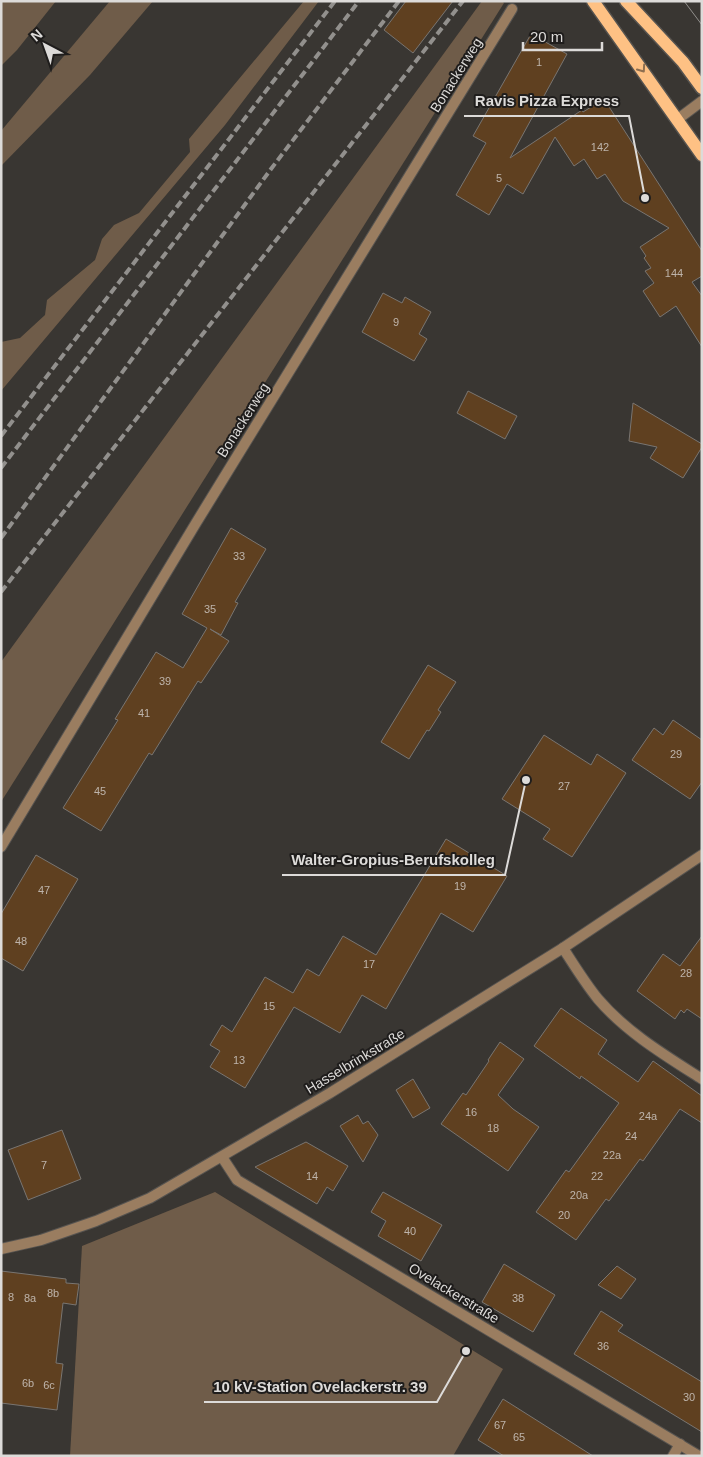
<svg xmlns="http://www.w3.org/2000/svg" width="703" height="1457" font-family="Helvetica,sans-serif">
  <style>
    .green { fill: #6f5c49 }
    .building { fill: #5f4020; stroke: #797571 }
    .lines { fill: none; stroke-linecap: round; stroke-linejoin: round }
    .street-casing { stroke: #575450; stroke-width: 12 }
    .primary-casing { stroke: #575450; stroke-width: 15 }
    .street { stroke: #9a7d60; stroke-width: 10 }
    .primary { stroke: #fec184; stroke-width: 12 }
    .tram { stroke: #92908d; stroke-width: 1 }
    .rail { stroke: #92908d; stroke-width: 4; stroke-dasharray: 8 4; stroke-linecap: butt }
    .oneway { stroke: #8e6f50 }
    .labels { text-anchor: middle; stroke-width: 4; stroke-linejoin: round; paint-order: stroke }
    .number-label { font-size: 11px; fill: #beb4ab }
    .street-label { font-size: 14px; fill: #dddbd9; stroke: #1f1d1c }
    .leader { fill: none; stroke: #dddbd9; stroke-width: 2 }
    .callout-dot { fill: #dddbd9; stroke: #1f1d1c; stroke-width: 2 }
    .callout-label { font-size: 15px; text-anchor: middle; font-weight: bold; fill: #dddbd9; stroke: #1f1d1c; stroke-width: 4; stroke-linejoin: round; paint-order: stroke }
  </style>
  <rect width="100%" height="100%" fill="#393632"/>
  <!-- green -->
  <g class="green">
    <path d="M1,1H56L17,50L1,66Z"/>
    <path d="M110,1H153L90,75L1,166V131Z"/>
    <path d="M304,1H319L225,125L1,391V342L20,338L45,315L47,300L95,260L102,239L114,225L139,213L190,152L189,139Z"/>
    <path d="M482,1H502L504,3L1,802V662Z"/>
    <path d="M215,1192L503,1369L453,1456H70L82,1246Z"/>
  </g>
  <!-- building -->
  <g class="building">
    <path d="M406,1H453L413,53L384,30Z"/>
    <path d="M531,34L567,54L510,158L582,110L583,112L604,99L702,251V276L692,282L702,296V347L676,306L660,317L643,291L654,283L645,271L651,268L644,258L646,256L640,247L669,228L623,201L605,174L597,179L584,159L574,166L555,137L523,194L507,184L489,215L456,195L486,143L473,136Z"/>
    <path d="M383,293L402,303L405,297L431,312L419,334L427,339L414,361L362,332Z"/>
    <path d="M468,391L517,416L505,439L457,413Z"/>
    <path d="M633,403L702,444V447L683,478L650,458L657,447L629,441Z"/>
    <path d="M231,528L266,549L235,602L238,603L221,635L210,629L229,641L201,683L198,681L152,755L149,753L101,831L63,808L118,720L115,719L156,652L183,668L207,628L182,614Z"/>
    <path d="M428,665L456,682L438,710L441,712L429,731L427,730L409,759L381,742Z"/>
    <path d="M673,720L702,740V782L690,799L632,760L654,728L663,735Z"/>
    <path d="M544,735L591,765L597,754L626,773L572,857L543,839L550,829L502,799Z"/>
    <path d="M446,839L507,876L473,932L441,913L386,1009L362,995L340,1033L294,1007L245,1088L210,1067L220,1051L210,1045L222,1025L232,1032L265,977L293,993L307,969L319,976L343,936L376,955Z"/>
    <path d="M36,855L78,879L23,971L1,958V914Z"/>
    <path d="M702,936V1019L687,1009L684,1013L681,1010L675,1019L637,991L663,954L680,966Z"/>
    <path d="M561,1008L607,1040L598,1054L638,1082L653,1061L702,1096V1123L680,1109L643,1161L640,1159L609,1201L606,1199L576,1240L536,1212L566,1170L569,1172L619,1103L581,1076L580,1079L534,1046Z"/>
    <path d="M500,1042L524,1059L498,1095L513,1109L539,1127L508,1171L441,1124L463,1093L466,1095L489,1061L488,1060Z"/>
    <path d="M413,1079L430,1108L413,1118L396,1090Z"/>
    <path d="M358,1115L363,1124L368,1121L378,1135L363,1162L340,1126Z"/>
    <path d="M62,1130L81,1179L28,1200L8,1150Z"/>
    <path d="M306,1142L348,1166L333,1191L327,1187L317,1204L255,1167Z"/>
    <path d="M383,1192L442,1225L421,1261L378,1236L386,1221L371,1212Z"/>
    <path d="M504,1264L555,1295L533,1332L482,1302Z"/>
    <path d="M617,1266L636,1279L621,1299L598,1285Z"/>
    <path d="M1,1271L66,1279V1283L79,1284L76,1305L63,1303L56,1363L63,1364L57,1410L1,1403Z"/>
    <path d="M601,1311L623,1325L618,1331L702,1382V1432L574,1354Z"/>
    <path d="M503,1399L541,1423L593,1456H504L478,1440Z"/>
  </g>
  <g class="lines">
    <!-- street casing -->
    <g class="street-casing">
      <g id="street">
        <path d="M678,119L702,101"/>
        <path d="M1,847L196,523L512,9"/>
        <path d="M563,948C574,965 585,983 598,999C626,1032 666,1056 702,1079"/>
        <path d="M222,1157L237,1180L699,1456"/>
        <path d="M1,1249L41,1240L96,1221L150,1198L330,1093L436,1027L563,948L702,855"/>
        <path d="M673,1456L680,1444"/>
      </g>
    </g>
    <!-- primary casing -->
    <g class="primary-casing">
      <g id="primary">
        <path d="M593,1L702,155"/>
        <path d="M626,1L683,62L702,88"/>
      </g>
    </g>
    <!-- street -->
    <use href="#street" class="street"/>
    <!-- primary -->
    <use href="#primary" class="primary"/>
    <!-- tram -->
    <path class="tram" d="M684,1L702,25"/>
    <!-- rail -->
    <g class="rail">
      <path d="M1,436L335,1"/>
      <path d="M1,468L359,1"/>
      <path d="M1,538L271,169L399,1"/>
      <path d="M1,592L463,1"/>
    </g>
  </g>
  <!-- one-way arrows -->
  <defs><path id="oneway-chevron" d="M-2-3.5L2.5 0L-2 3.5" fill="none" stroke-width="1.6" stroke-linecap="round" stroke-linejoin="round" transform="scale(1.25)"/></defs>
  <use class="oneway" href="#oneway-chevron" transform="translate(642 69) rotate(55)"/>
  <g class="labels">
    <!-- number labels -->
    <g class="number-label">
      <text x="539" y="66">1</text>
      <text x="600" y="151">142</text>
      <text x="499" y="182">5</text>
      <text x="674" y="277">144</text>
      <text x="396" y="326">9</text>
      <text x="239" y="560">33</text>
      <text x="210" y="613">35</text>
      <text x="165" y="685">39</text>
      <text x="144" y="717">41</text>
      <text x="676" y="758">29</text>
      <text x="564" y="790">27</text>
      <text x="100" y="795">45</text>
      <text x="460" y="890">19</text>
      <text x="44" y="894">47</text>
      <text x="21" y="945">48</text>
      <text x="369" y="968">17</text>
      <text x="686" y="977">28</text>
      <text x="269" y="1010">15</text>
      <text x="239" y="1064">13</text>
      <text x="471" y="1116">16</text>
      <text x="648" y="1120">24a</text>
      <text x="493" y="1132">18</text>
      <text x="631" y="1140">24</text>
      <text x="612" y="1159">22a</text>
      <text x="44" y="1169">7</text>
      <text x="312" y="1180">14</text>
      <text x="597" y="1180">22</text>
      <text x="579" y="1199">20a</text>
      <text x="564" y="1219">20</text>
      <text x="410" y="1235">40</text>
      <text x="53" y="1297">8b</text>
      <text x="11" y="1301">8</text>
      <text x="30" y="1302">8a</text>
      <text x="518" y="1302">38</text>
      <text x="603" y="1350">36</text>
      <text x="28" y="1387">6b</text>
      <text x="49" y="1389">6c</text>
      <text x="689" y="1401">30</text>
      <text x="500" y="1429">67</text>
      <text x="519" y="1441">65</text>
    </g>
    <!-- street labels -->
    <g class="street-label">
      <text transform="translate(456 75) rotate(-58)" y="5">Bonackerweg</text>
      <text transform="translate(243 420) rotate(-58)" y="5">Bonackerweg</text>
      <text transform="translate(355 1061) rotate(-31)" y="5">Hasselbrinkstraße</text>
      <text transform="translate(454 1293) rotate(31)" y="5">Ovelackerstraße</text>
    </g>
  </g>
  <!-- callouts -->
  <path class="leader" d="M645 198L629 116H464M526 780L505 875H282M466 1351L437 1402H204"/>
  <g class="callout-dot">
    <circle cx="645" cy="198" r="5"/>
    <circle cx="526" cy="780" r="5"/>
    <circle cx="466" cy="1351" r="5"/>
  </g>
  <g class="callout-label">
    <text x="547" y="106">Ravis Pizza Express</text>
    <text x="393" y="865">Walter-Gropius-Berufskolleg</text>
    <text x="320" y="1392">10 kV-Station Ovelackerstr. 39</text>
  </g>
  <!-- border -->
  <rect width="703" height="1457" fill="none" stroke="#dddbd9" stroke-width="5"/>
  <!-- north arrow -->
  <g transform="translate(45 45) rotate(319)" stroke="#1f1d1c" stroke-width="4" paint-order="stroke">
  <path d="M0-4L9 19L0 12L-9 19Z" fill="#dddbd9"/>
  <text y="-8" font-size="14" font-weight="bold" text-anchor="middle" fill="#dddbd9">N</text>
  </g>
  <!-- scale -->
  <path d="M523 42v8h79v-8" fill="none" stroke="#dddbd9" stroke-width="2.5"/>
  <text x="530" y="42" font-size="15" fill="#dddbd9" stroke="#1f1d1c" stroke-width="4" paint-order="stroke">20 m</text>
</svg>
